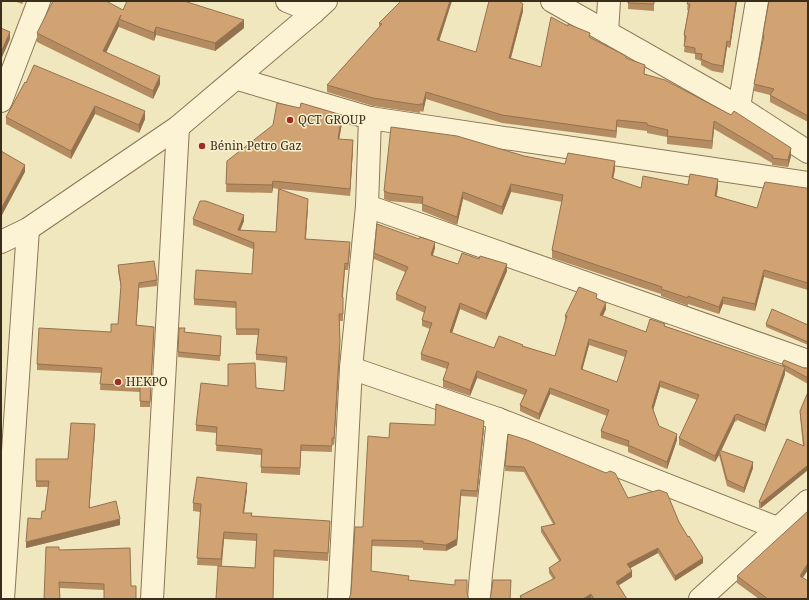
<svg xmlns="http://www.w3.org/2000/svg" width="809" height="600" font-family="'Noto Serif',serif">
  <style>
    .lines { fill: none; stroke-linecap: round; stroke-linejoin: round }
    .minor-casing { stroke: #8b7756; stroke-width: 24 }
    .minor { stroke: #fbf3d3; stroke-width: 22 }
    .wall { fill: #b58c62; fill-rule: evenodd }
    .shaded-wall { fill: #937250 }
    .building { fill: #d2a372; stroke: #937250; fill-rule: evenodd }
    .poi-dot { fill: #9f2d21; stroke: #f8f0cf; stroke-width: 1.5 }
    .labels { text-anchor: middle; stroke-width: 3; stroke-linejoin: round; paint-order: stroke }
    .poi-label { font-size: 12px; fill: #392d1c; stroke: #f8f0cf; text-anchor: start }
  </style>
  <rect width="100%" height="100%" fill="#f1e7bf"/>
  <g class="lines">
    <!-- minor casing -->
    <g class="minor-casing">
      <g id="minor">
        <path d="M287,1L314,12"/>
        <path d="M552,1L739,107L808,152"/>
        <path d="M607,32L609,1"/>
        <path d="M238,79L370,118L808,183"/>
        <path d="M1,101L39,1"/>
        <path d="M739,107L757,1"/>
        <path d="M367,206L808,361"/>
        <path d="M1,242L28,229L178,127L314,12L326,1"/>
        <path d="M351,368L498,419L777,528"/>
        <path d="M3,599L28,229"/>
        <path d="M152,599L178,127"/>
        <path d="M339,599L351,368L367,206L370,118"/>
        <path d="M479,599L481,574L498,419"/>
        <path d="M700,599L808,501"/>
      </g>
    </g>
    <!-- minor -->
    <use href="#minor" class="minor"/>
  </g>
  <!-- wall -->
  <g class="wall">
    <path d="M14,1H24L22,4Z"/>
    <path d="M628,1H654V11L628,9Z"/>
    <path d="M688,1H737L730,48L727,47L723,73L712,71L701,65V61L695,59V54L684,52L685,42H684V35L688,10H687Z"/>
    <path d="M808,1V122L770,102V95L754,91V84L763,41V34Z"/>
    <path d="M123,10L244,28L215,51L156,35L154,41L119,27V26L106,52L160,84L153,99L37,42V33Z"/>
    <path d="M523,11L511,58L541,67L590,37L626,58L645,74L791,156L788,167L772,165V163L714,129L712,149L667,144V137L647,133V131L617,127L616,138L502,123L426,99L423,112L420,111V113L373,106L327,92V85L379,27V23L476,52Z"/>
    <path d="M1,28L10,39L2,57H1Z"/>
    <path d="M25,82L145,119L139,133L95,114L71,159L6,124V117Z"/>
    <path d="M342,123L339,139L353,147L350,196L280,189L308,206L306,239L350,248L348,270H345L343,297V321H340V348L334,445L332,444V452L301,451L300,475L261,473V455L216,451L217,433L196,431V425L256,388L284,391L286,363L256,360V354L258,335H236V308L194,305V299L252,274L253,249L193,225V219L244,221L240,230L276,232L278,189L273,188L272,193L226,192L227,161Z"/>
    <path d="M524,156L565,164L615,169L613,179L641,188L688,185L718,186L717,196L757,208L808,188V290L764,277L755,311L723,304L719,314L688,304V306L661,296V294L552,258V250L562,202L511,192L502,215L463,199L457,225L422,211V204L389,201L384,199V191Z"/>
    <path d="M419,239L435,248L432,256L458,264L507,271L486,320L460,309L452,333L494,348L523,346L555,356L565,322V316L597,298L606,309L603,316L646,332L665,326L782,366V364L808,368V384L785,371V374L765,432L737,420L736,422L735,421L721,451L753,468L744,493L727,486L719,455L715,462L679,445V438L697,400L660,387L653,410L659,426L677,440L667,469L628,452V447L601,438V431L607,416L550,394L539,420L520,411V405L524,395L477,378L470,396L443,387V380L447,369L421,360V354L430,329L422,326V320L425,313L396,300V294L405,272L374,259V253ZM589,345L625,357L617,382L582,369Z"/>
    <path d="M118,265L157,280V286L139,288L136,325L154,332L150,407H140V392L100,390L101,373L37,370V364L111,332L118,324L121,288L118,271Z"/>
    <path d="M766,324L808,325V345L766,327Z"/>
    <path d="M221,341L220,361L178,357V352Z"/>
    <path d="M808,392V470L761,508H759V502L803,446L800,416V411Z"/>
    <path d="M435,425L484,428L477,497L461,496L457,545L446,551L423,550V548L372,546L371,572L409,580L467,587V594L351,593L363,527L389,438Z"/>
    <path d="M95,430L89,508L120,525L26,548L45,511L48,487H36V459H68Z"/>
    <path d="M508,434L628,498L679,522L703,563L675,581L658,553L630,568L632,577L619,585L627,599H520V596L553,579L549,573V568L559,561L541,532V527L553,524L524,472L505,471Z"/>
    <path d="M247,490L244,513L252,516L330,529L328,561L274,557L273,599L218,566L197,565L200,512L193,511V503ZM224,539L256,541L255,568L222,566Z"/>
    <path d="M130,548L104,590L59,588V550Z"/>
    <path d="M737,576L803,578L808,599H759L737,583Z"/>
  </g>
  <!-- shaded-wall -->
  <g class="shaded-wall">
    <path d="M450,1H452L437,48V40Z"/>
    <path d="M736,1H737L730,48V42Z"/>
    <path d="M523,4V11L509,65V58Z"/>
    <path d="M121,15L119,19V26L103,59V51Z"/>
    <path d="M244,20V28L215,51V43Z"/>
    <path d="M156,27V35L154,41V33Z"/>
    <path d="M10,32V39L2,57V50Z"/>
    <path d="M727,41V47L723,73V66Z"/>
    <path d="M160,76V84L153,99V91Z"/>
    <path d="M426,92V99L423,112V104Z"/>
    <path d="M95,106V114L71,159V151Z"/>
    <path d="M145,111V119L139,133V125Z"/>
    <path d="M342,115V123L338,146V139Z"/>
    <path d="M617,120V127L616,138V131Z"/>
    <path d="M714,121V129L712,149V141Z"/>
    <path d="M353,140V147L350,196V189Z"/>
    <path d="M791,148V156L788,167V160Z"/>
    <path d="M615,161V169L612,185V178Z"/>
    <path d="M25,165V172L1,217V209Z"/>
    <path d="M718,179V186L715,203V196Z"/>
    <path d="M273,181V188L272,193V185Z"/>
    <path d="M511,184V192L502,215V207Z"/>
    <path d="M463,192V199L457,225V217Z"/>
    <path d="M308,199V206L305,246V239Z"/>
    <path d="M244,215V221L238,236V230Z"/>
    <path d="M350,242V248L348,270V264Z"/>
    <path d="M435,242V248L431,262V255Z"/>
    <path d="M507,264V271L486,320V314Z"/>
    <path d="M764,270V277L755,311V304Z"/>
    <path d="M139,283V288L136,331V325Z"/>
    <path d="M723,297V304L719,314V307Z"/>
    <path d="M460,303V309L450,339V332Z"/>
    <path d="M606,303V309L600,321V315Z"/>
    <path d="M589,339V345L581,375V369Z"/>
    <path d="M340,341V348L334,445V438Z"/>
    <path d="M785,367V374L765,432V425Z"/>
    <path d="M477,371V378L470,396V390Z"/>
    <path d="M660,381V387L652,414V407Z"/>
    <path d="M550,388V394L539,420V414Z"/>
    <path d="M735,415V421L720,453L719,450V455L715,462V456Z"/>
    <path d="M484,421V428L477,497V491Z"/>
    <path d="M95,424V430L89,514V508Z"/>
    <path d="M677,434V440L667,469V462Z"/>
    <path d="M753,462V468L744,493V488Z"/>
    <path d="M808,465V470L761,508V503Z"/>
    <path d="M247,483V490L243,520V513Z"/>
    <path d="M461,490L457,545L446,551V545Z"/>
    <path d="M120,519V525L26,548V542Z"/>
    <path d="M224,532V539L221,567V559Z"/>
    <path d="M658,548V553L627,570V564Z"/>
    <path d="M703,558V563L675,581V576Z"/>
    <path d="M808,563V570L800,582V576Z"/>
    <path d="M632,571V577L616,587V582Z"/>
    <path d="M591,594V599H583Z"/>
  </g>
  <!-- building -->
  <g class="building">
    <path d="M53,1H106L123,10L127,1H184L244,20L215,43L156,27L154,33L119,19L121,15L103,51L160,76L153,91L37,33Z"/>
    <path d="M401,1H450L437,40L476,52L489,1H519L523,4L509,58L541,67L551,17L568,26V24L590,33L589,37L626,56V58L645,65L644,74L665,80L731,115L734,111L791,148L788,160L772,158L773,156L714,121L712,141L667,136L668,130L647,125V123L617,120L616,131L502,115L426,92L423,104H420V105L373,98L327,85L382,24L379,23Z"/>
    <path d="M628,1H654V4L628,3Z"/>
    <path d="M688,1H736L730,42L727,41L723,66L712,64L701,59L702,54L695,53V48L684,46L686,36L684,35L690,4H687Z"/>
    <path d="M769,1H808V116L770,95L774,89L754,84L764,35L763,34Z"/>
    <path d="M1,28L10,32L2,50H1Z"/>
    <path d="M34,65L145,111L139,125L95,106L71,151L6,117L25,82L26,83Z"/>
    <path d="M277,103L300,108L301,103L342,115L338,139L353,140L350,189L273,181L272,185L226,184L227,161L273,125Z"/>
    <path d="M391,127L457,136L524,156L565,164L568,153L615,161L612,178L641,188L643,176L688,185L690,174L718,179L715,196L757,208L765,182L806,188H808V283L764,270L755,304L723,297L719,307L688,296V298L661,289L662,287L552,250L563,195L511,184L502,207L463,192L457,217L422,204L423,197L389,193L384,191Z"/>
    <path d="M1,151L25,165L1,209Z"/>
    <path d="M279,189L308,199L305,239L350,242L348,264L345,263L342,297H343V314H339L340,341L334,438H332V446L301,445L300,468L261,467L262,449L216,445L217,427L196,425L201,383L228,386V364L255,363L256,388L284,391L287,357L256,354L259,329H236V302L194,299L196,270L252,274L254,243L193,219L200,201H206L244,215L238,230L276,232Z"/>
    <path d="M377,224L419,239L420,237L435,242L431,255L458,264L462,253L479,259L480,256L507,264L486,314L460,303L450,332L494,348L499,336L523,345L522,346L555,356L567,316H565L579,287L597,294L596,298L606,303L600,315L646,332L650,319L665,324L664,326L785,367L765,425L737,414L736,415H735L715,456L679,438L699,395L660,381L652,407L659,426L677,434L667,462L628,445L629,441L601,431L609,410L550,388L539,414L520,405L527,390L477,371L470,390L443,380L449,363L421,354L432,323L422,320L426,307L396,294L408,267L374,253ZM589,339L627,351L617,382L581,369Z"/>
    <path d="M154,261L157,280L139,283L136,325L154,327L150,402L140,401V386L100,384L102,368L37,364L39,328L111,332V324H118L121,285L118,265Z"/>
    <path d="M772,309L808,325V342L766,324Z"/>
    <path d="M179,328H185L184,332L221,336L220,356L178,352Z"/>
    <path d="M784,360L804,368H808V378L782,364Z"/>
    <path d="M808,392V465L761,503L759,502L787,439L804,446L800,411Z"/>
    <path d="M436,404L484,421L477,491L461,490L457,539L446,545L423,543V541L372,540L371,571L409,576L408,580L455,585V580H467V592L468,597L469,599H349L351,593L355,527H363L368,436L389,438L390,423L435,425Z"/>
    <path d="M71,423L95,424L89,508L116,501L120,519L26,542L28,518L41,519L42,511H45L49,481H36V459H68Z"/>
    <path d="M508,434L527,440L606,473L610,471L615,473L628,498L659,490L667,493L679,522L688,537L689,536L703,558L675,576L658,548L627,564L632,571L616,582L627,599H594L591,594L583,599H522L520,596L555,578L549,568L561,560L541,527L555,524L524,467L505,466Z"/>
    <path d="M719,450L753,462L744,488L727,480Z"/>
    <path d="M197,477L247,483L243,513H252L251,516L330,521L328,553L274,550L273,599H216L218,566L255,568L257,534L224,532L221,559L197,558L201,504L193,503Z"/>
    <path d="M808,511V563L800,576L808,581V599H768L737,576Z"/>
    <path d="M46,547H59V550L130,548L131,586H136V599H104V584L59,582L60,599H44Z"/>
    <path d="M493,580H511L510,599H490L491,594Z"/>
  </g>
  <!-- markers -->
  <g class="poi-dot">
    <circle cx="290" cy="120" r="4"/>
    <circle cx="202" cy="146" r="4"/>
    <circle cx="118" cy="382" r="4"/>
  </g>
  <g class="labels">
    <!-- poi labels -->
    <g class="poi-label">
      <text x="298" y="124">QCT GROUP</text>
      <text x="210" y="150">Bénin Petro Gaz</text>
      <text x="126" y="386">HEKPO</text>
    </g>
  </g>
  <!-- border -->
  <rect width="809" height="600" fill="none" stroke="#392d1c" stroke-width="4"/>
</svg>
